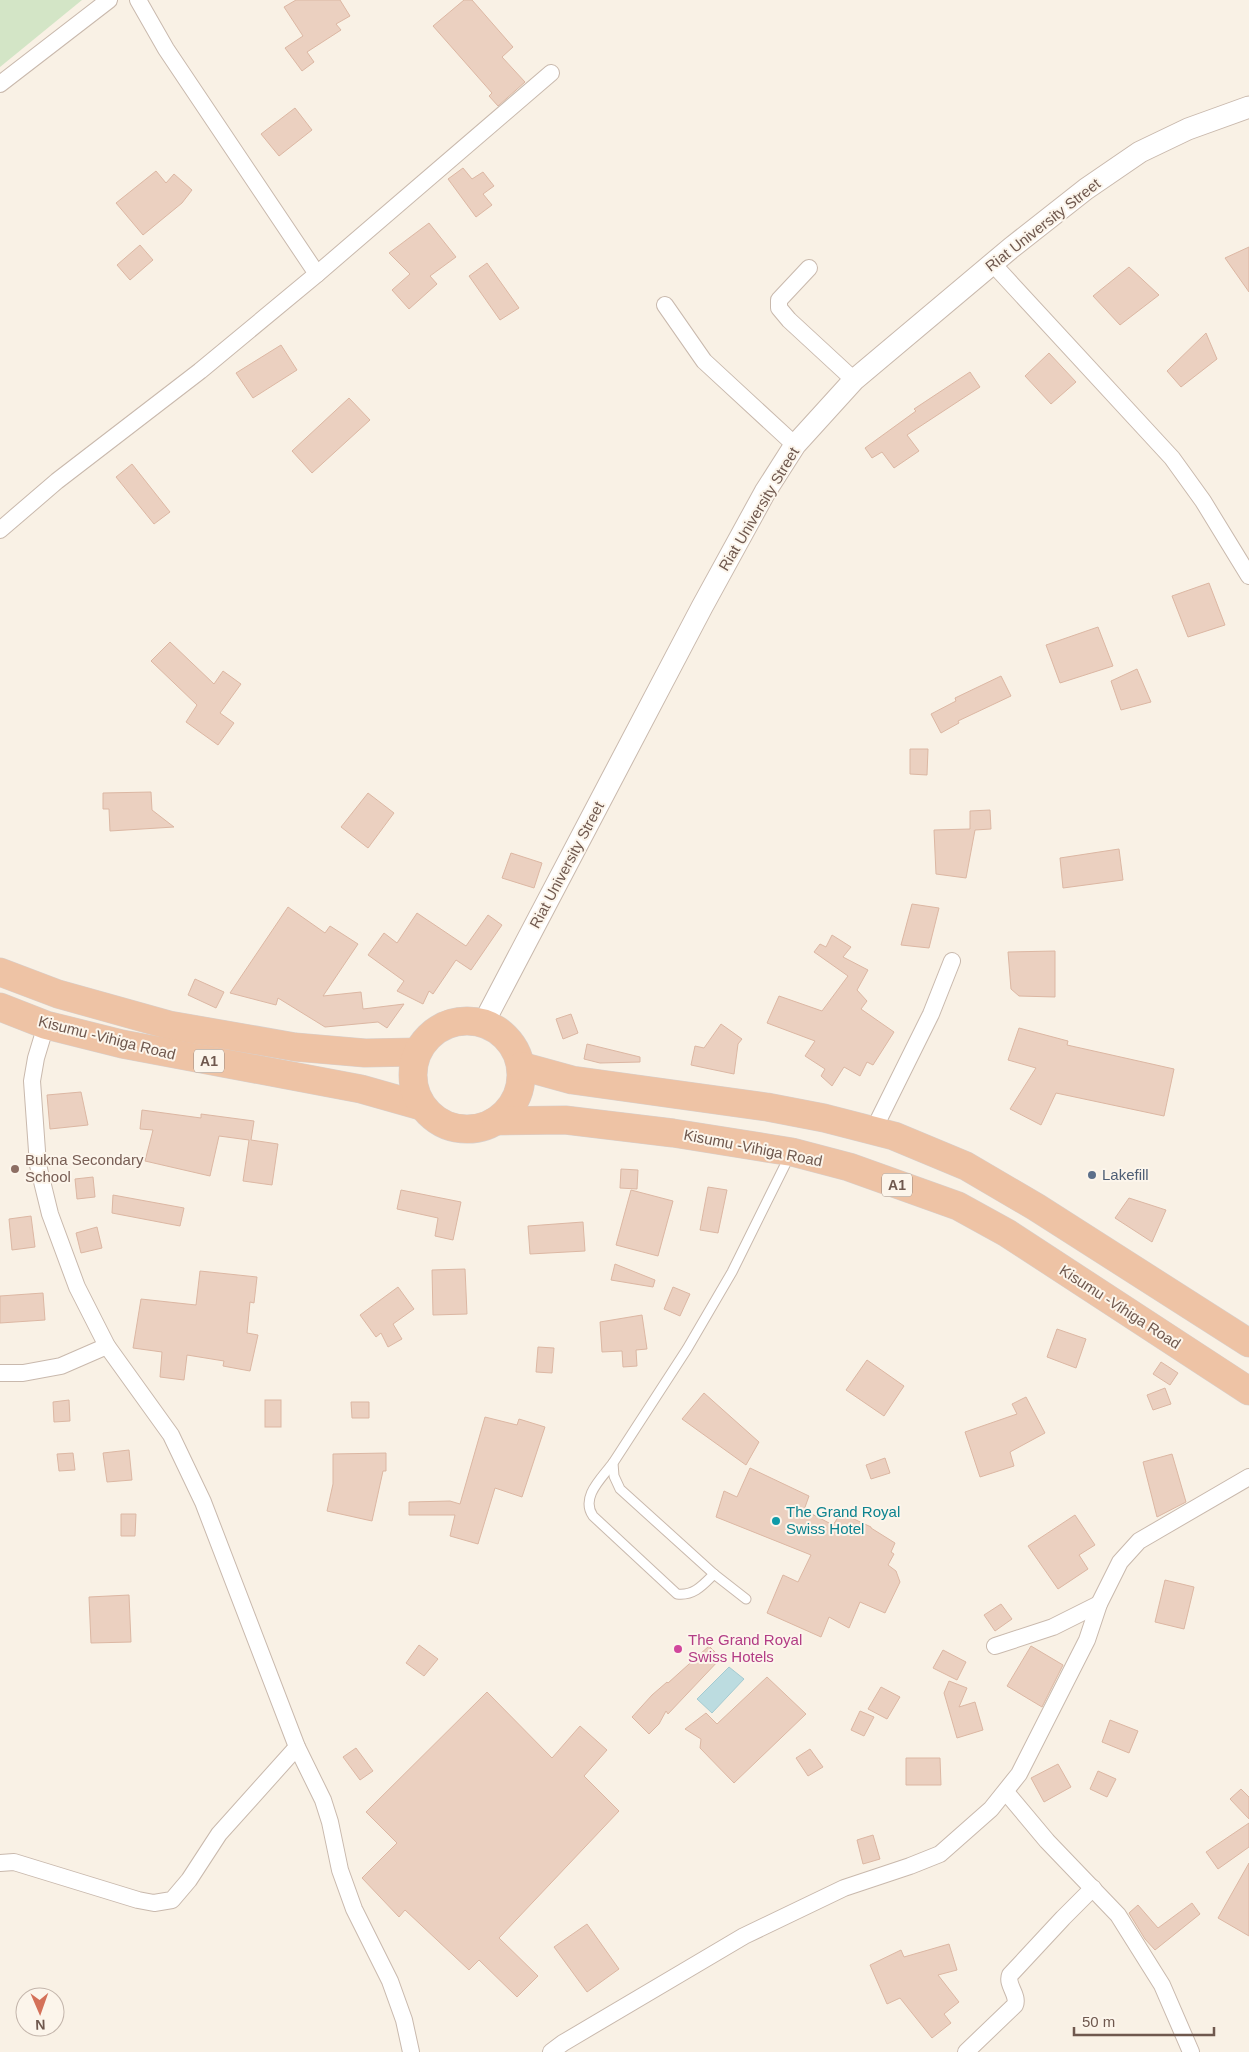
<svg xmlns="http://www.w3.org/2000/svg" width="1249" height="2052" font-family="Arial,sans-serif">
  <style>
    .green { fill: #d3e5c6 }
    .water { fill: #bcdce0; stroke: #a4cbd1 }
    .building { fill: #ebd0c0; stroke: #dcb7a3 }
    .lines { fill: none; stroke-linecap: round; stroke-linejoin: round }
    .service-casing { stroke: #c9b9ad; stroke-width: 11 }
    .minor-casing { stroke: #c9b9ad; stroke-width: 18 }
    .tertiary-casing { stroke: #c9b9ad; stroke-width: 23 }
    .trunk-casing { stroke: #d7d0cd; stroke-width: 29 }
    .service { stroke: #fff; stroke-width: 9 }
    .minor { stroke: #fff; stroke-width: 16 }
    .tertiary { stroke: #fff; stroke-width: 21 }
    .trunk { stroke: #eec3a5; stroke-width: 28 }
    .education-dot { fill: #8d6e63; stroke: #fcf5eb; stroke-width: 2 }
    .service-dot { fill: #5c6f8a; stroke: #fcf5eb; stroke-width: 2 }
    .culture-dot { fill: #0f9aa8; stroke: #fcf5eb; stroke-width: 2 }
    .hotel-dot { fill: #d1479c; stroke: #fcf5eb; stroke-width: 2 }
    .labels { text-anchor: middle; stroke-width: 4; stroke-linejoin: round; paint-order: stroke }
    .shield { fill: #fcf5eb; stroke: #99877d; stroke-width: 1 }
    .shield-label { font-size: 14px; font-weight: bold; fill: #6f584e }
    .street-label { font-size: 15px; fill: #6f584e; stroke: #fcf5eb }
    .education-label { font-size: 15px; fill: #785e54; stroke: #fcf5eb; text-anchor: start }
    .service-label { font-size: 15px; fill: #4e5e75; stroke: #fcf5eb; text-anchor: start }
    .culture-label { font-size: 15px; fill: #0d838f; stroke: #fcf5eb; text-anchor: start }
    .hotel-label { font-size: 15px; fill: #b23c85; stroke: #fcf5eb; text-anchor: start }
  </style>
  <rect width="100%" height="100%" fill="#f9f1e5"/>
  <!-- green -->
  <path class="green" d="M0,0H82L0,67Z"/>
  <!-- water -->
  <path class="water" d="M729,1667L744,1679L712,1713L697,1699Z"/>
  <!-- building -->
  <g class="building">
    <path d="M296,0H340L350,16L336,24L341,30L307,52L314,62L302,71L285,48L303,36L284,7Z"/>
    <path d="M464,0H472L513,47L502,57L525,82L498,106L489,96L492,93L433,26Z"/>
    <path d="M295,108L312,130L279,156L261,134Z"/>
    <path d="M463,168L472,179L483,172L494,186L483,194L492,205L476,217L448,179Z"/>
    <path d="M156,171L166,183L174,174L192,190L182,203L143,235L116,203Z"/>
    <path d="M429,223L456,257L430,276L437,284L409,309L392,290L410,274L389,253Z"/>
    <path d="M140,245L153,260L130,280L117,265Z"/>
    <path d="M1249,247V292L1225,258Z"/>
    <path d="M487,263L519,308L500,320L469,276Z"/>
    <path d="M1129,267L1159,295L1120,325L1093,296Z"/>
    <path d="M1206,333L1217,359L1181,387L1167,371Z"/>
    <path d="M281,345L297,370L253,398L236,373Z"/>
    <path d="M1049,353L1076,382L1051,404L1025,376Z"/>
    <path d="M970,372L980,387L907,435L919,451L894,468L882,452L872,458L865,448L916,411L914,409Z"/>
    <path d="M349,398L370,420L312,473L292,451Z"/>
    <path d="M132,464L170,512L154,524L116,477Z"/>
    <path d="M1209,583L1225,625L1188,637L1172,596Z"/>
    <path d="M1098,627L1113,666L1060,683L1046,645Z"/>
    <path d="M170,642L214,684L223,671L241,684L220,713L234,723L218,745L186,722L197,705L151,661Z"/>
    <path d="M1137,669L1151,702L1121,710L1111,681Z"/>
    <path d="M1001,676L1011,696L958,721L959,723L941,733L931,714L956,701L955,698Z"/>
    <path d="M910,749H928L927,775L910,774Z"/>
    <path d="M151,792L152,810L174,827L110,831L109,809H103V793Z"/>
    <path d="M368,793L394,813L368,848L341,827Z"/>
    <path d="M990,810L991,829L975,830L966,878L936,874L934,830L970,829V811Z"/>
    <path d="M1119,849L1123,880L1063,888L1060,858Z"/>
    <path d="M511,853L542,863L534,888L502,878Z"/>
    <path d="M912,904L939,908L929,948L901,945Z"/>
    <path d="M288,907L325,933L330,926L358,944L323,996L361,992L363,1009L404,1004L387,1028L378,1022L325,1027L278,998L276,1005L230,993Z"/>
    <path d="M417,913L466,946L488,915L502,925L471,970L456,960L433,994L429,991L423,1004L397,991L404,981L368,955L384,933L397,943Z"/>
    <path d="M832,935L851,947L843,957L868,970L857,990L867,1001L861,1009L894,1032L873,1065L867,1062L860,1076L844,1067L832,1086L821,1076L825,1069L805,1056L815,1041L767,1023L779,996L822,1011L848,976L814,952L820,944L826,947Z"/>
    <path d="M1055,951V997L1019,996L1011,989L1008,952Z"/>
    <path d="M195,979L224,992L216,1008L188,995Z"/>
    <path d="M571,1014L578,1033L563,1039L556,1019Z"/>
    <path d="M721,1024L742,1039L738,1044L734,1074L691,1065L695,1046L704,1048Z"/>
    <path d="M1019,1028L1068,1041L1067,1045L1174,1069L1164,1116L1056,1093L1041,1125L1010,1109L1036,1068L1008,1060Z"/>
    <path d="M587,1044L640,1057V1062L600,1063L584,1059Z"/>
    <path d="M81,1092L88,1125L50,1129L47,1095Z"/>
    <path d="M142,1110L201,1118V1114L254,1121L251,1140L278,1144L272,1185L243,1181L249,1140L219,1136L210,1176L145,1161L153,1130L140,1129Z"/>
    <path d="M621,1169L638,1170L637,1189L620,1188Z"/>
    <path d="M93,1177L95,1197L77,1199L75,1179Z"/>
    <path d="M708,1187L727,1190L718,1233L700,1230Z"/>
    <path d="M401,1190L461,1202L453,1240L435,1236L438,1218L397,1209Z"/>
    <path d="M631,1190L673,1201L658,1256L616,1245Z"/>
    <path d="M113,1195L184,1208L180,1226L112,1213Z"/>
    <path d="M1129,1198L1166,1210L1152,1242L1115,1218Z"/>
    <path d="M31,1216L35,1247L12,1250L9,1219Z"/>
    <path d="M583,1222L585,1251L530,1254L528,1226Z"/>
    <path d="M97,1227L102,1248L81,1253L76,1233Z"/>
    <path d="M615,1264L655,1280L653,1287L611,1280Z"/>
    <path d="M465,1269L467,1314L433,1315L432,1270Z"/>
    <path d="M200,1271L257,1277L254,1303L250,1302L247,1333L258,1335L250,1371L223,1366L224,1361L187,1355L184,1380L160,1377L162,1352L133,1348L141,1299L196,1305Z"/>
    <path d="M398,1287L414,1309L393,1324L402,1339L388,1347L381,1333L376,1337L360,1315Z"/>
    <path d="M673,1287L690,1294L680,1316L664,1309Z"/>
    <path d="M43,1293L45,1320L0,1323V1296Z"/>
    <path d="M642,1315L647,1349L636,1350L637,1366L623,1367L622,1351L602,1352L600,1322Z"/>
    <path d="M1057,1329L1086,1339L1076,1368L1047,1357Z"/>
    <path d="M538,1347L554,1348L552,1373L536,1372Z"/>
    <path d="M867,1360L904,1386L884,1416L846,1390Z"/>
    <path d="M1161,1362L1178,1373L1170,1385L1153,1374Z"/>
    <path d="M1165,1388L1171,1404L1153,1410L1147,1395Z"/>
    <path d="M704,1393L759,1442L746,1465L682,1419Z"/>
    <path d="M1026,1397L1045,1433L1010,1452L1014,1466L980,1477L965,1432L1017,1414L1012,1404Z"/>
    <path d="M69,1400L70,1421L54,1422L53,1402Z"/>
    <rect x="265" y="1400" width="16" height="27"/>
    <path d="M351,1402H369V1418H352Z"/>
    <path d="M485,1417L517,1425L519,1419L545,1427L522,1497L495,1488L478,1544L450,1536L455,1515H409V1502L450,1501L460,1504Z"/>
    <path d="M129,1450L132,1480L107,1482L103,1453Z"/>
    <path d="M73,1453L75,1470L59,1471L57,1454Z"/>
    <path d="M386,1453V1471H383L372,1521L327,1511L333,1484V1454Z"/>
    <path d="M1172,1454L1186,1502L1157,1517L1143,1462Z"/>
    <path d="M885,1458L890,1473L871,1479L866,1465Z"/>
    <path d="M750,1468L809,1496L804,1510L833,1525L841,1513L871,1527V1528L895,1543L891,1552L894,1554L888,1565L896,1571L900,1582L885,1613L860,1602L849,1628L829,1617L821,1637L767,1613L783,1575L798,1582L811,1555L716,1517L724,1491L737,1497Z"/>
    <path d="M121,1514H136L135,1536H121Z"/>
    <path d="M1075,1515L1095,1545L1079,1555L1088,1569L1058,1589L1028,1546Z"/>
    <path d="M1165,1580L1194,1587L1184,1629L1155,1622Z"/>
    <path d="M129,1595L131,1642L91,1643L89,1597Z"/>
    <path d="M1001,1604L1012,1619L995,1631L984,1615Z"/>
    <path d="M419,1645L438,1659L424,1676L406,1663Z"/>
    <path d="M709,1646L721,1658L668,1714L666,1711L659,1724L649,1734L632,1717L652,1695L667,1682L668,1683Z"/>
    <path d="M1031,1646L1063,1665L1042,1707L1007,1686Z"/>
    <path d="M943,1650L966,1662L957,1680L933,1668Z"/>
    <path d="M767,1677L806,1714L734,1783L700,1748L701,1739L685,1729L706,1713L717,1724Z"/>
    <path d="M949,1681L967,1688L959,1707L975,1702L983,1730L957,1738L944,1693Z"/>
    <path d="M881,1687L900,1697L887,1719L868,1709Z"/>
    <path d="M487,1692L552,1758L580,1726L607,1750L584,1776L619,1811L499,1938L538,1976L517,1997L479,1960L469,1970L405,1910L399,1917L362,1878L397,1843L366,1812Z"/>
    <path d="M860,1711L874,1717L864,1736L851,1730Z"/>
    <path d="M1110,1720L1138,1731L1129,1753L1102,1742Z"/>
    <path d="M356,1748L373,1771L360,1780L343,1757Z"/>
    <path d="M810,1749L823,1767L808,1776L796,1758Z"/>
    <path d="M906,1758H940L941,1785H906Z"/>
    <path d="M1058,1764L1071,1787L1044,1802L1031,1778Z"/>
    <path d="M1098,1771L1116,1779L1107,1797L1090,1789Z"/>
    <path d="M1241,1789L1249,1797V1819L1230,1799Z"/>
    <path d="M1249,1823V1847L1218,1869L1206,1852Z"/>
    <path d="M873,1835L880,1859L863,1864L857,1840Z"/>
    <path d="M1249,1863V1936L1218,1918Z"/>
    <path d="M1192,1903L1200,1914L1155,1950L1145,1939L1129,1913L1138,1905L1158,1928Z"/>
    <path d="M587,1924L619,1969L587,1992L554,1947Z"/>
    <path d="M949,1944L957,1970L938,1975L959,2002L944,2014L951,2023L932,2038L900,1998L887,2004L870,1965L901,1950L904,1957Z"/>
  </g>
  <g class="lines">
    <!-- service casing -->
    <g class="service-casing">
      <g id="service">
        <path d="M613,1463C602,1478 580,1497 593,1516L677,1594C694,1596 703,1585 714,1574"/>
        <path d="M746,1599L714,1574L620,1489L614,1476L613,1463L687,1349L732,1272L790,1155"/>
      </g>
    </g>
    <!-- minor casing -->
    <g class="minor-casing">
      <g id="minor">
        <path d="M138,0L166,49L317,274"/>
        <path d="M0,84L109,0"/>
        <path d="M993,264L1172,458L1203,501L1249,576"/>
        <path d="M809,268L779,300V308L789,320L854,380"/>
        <path d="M665,305L704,361L795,445"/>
        <path d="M0,530L57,481L200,371L317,274L551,73"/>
        <path d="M46,1025L36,1058L32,1081L38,1165L50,1214L77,1287L107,1346L171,1435L203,1502L297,1747L323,1800L330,1822L340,1870L354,1909L390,1981L404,2020L411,2052"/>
        <path d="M873,1131L931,1014L952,961"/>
        <path d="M0,1373H23L61,1366L107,1346"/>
        <path d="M995,1646L1053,1627L1099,1604"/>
        <path d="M1006,1792L1047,1841L1118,1915L1162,1985L1191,2052"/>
        <path d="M0,1863L14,1862L138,1900L154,1903L172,1900L189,1880L219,1834L297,1747"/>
        <path d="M551,2052L563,2043L744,1936L844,1888L910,1866L940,1854L991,1809L1019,1774L1087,1640L1099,1604L1120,1562L1139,1541L1249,1477"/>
        <path d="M966,2052L1015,2005C1019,1995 1006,1985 1010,1975L1063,1918L1093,1888"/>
      </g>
    </g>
    <!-- tertiary casing -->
    <g class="tertiary-casing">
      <path id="tertiary" d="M483,1024L702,607L765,492L795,445L854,380L1011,248L1086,189L1140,152L1188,129L1249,107"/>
    </g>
    <!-- trunk casing -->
    <g class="trunk-casing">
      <g id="trunk">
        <path d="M0,972L58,994L169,1025L295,1047L365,1053L417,1052"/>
        <path d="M0,1007L46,1025L122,1044L361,1089L421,1106"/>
        <circle cx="467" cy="1075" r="54"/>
        <path d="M521,1066L572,1080L767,1107L824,1118L894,1136L966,1166L1036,1207L1249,1343"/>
        <path d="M496,1121L565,1120L673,1133L792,1152L849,1167L958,1206L1007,1233L1249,1391"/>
      </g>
    </g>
    <!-- service -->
    <use href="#service" class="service"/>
    <!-- minor -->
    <use href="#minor" class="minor"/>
    <!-- tertiary -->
    <use href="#tertiary" class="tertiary"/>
    <!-- trunk -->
    <use href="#trunk" class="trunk"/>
  </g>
  <!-- markers -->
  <circle class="education-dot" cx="15" cy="1169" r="5"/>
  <circle class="service-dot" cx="1092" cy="1175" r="5"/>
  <circle class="culture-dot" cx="776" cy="1521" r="5"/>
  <circle class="hotel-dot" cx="678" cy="1649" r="5"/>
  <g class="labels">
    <!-- shield labels -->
    <g class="shield">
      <rect x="194" y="1049.5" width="30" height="23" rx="4"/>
      <rect x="882" y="1173.5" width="30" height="23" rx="4"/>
    </g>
    <g class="shield-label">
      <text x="209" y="1066">A1</text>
      <text x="897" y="1190">A1</text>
    </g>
    <!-- street labels -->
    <g class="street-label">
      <text transform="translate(1043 225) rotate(-38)" y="5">Riat University Street</text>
      <text transform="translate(759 509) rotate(-59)" y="5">Riat University Street</text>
      <text transform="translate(567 865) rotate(-62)" y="5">Riat University Street</text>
      <text transform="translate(107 1038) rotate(14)" y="5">Kisumu -Vihiga Road</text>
      <text transform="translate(753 1148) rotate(11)" y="5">Kisumu -Vihiga Road</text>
      <text transform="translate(1120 1307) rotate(33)" y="5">Kisumu -Vihiga Road</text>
    </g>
    <!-- education labels -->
    <g class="education-label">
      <text x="25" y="1165">Bukna Secondary<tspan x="25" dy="17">School</tspan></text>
    </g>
    <!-- service labels -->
    <g class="service-label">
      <text x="1102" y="1180">Lakefill</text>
    </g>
    <!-- culture labels -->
    <g class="culture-label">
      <text x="786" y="1517">The Grand Royal<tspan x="786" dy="17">Swiss Hotel</tspan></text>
    </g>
    <!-- hotel labels -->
    <g class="hotel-label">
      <text x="688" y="1645">The Grand Royal<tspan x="688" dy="17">Swiss Hotels</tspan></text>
    </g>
  </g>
  <!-- north arrow -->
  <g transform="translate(40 2012) rotate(178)"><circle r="24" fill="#fcf5eb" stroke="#c4b6ac"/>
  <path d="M0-4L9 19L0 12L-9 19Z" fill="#d47159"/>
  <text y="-8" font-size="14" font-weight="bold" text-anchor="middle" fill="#6f584e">N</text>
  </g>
  <!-- scale -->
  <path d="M1074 2027v8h140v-8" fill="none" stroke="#6f584e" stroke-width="2.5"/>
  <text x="1082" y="2027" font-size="15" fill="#6f584e" stroke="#fcf5eb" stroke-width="4" paint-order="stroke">50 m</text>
</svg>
